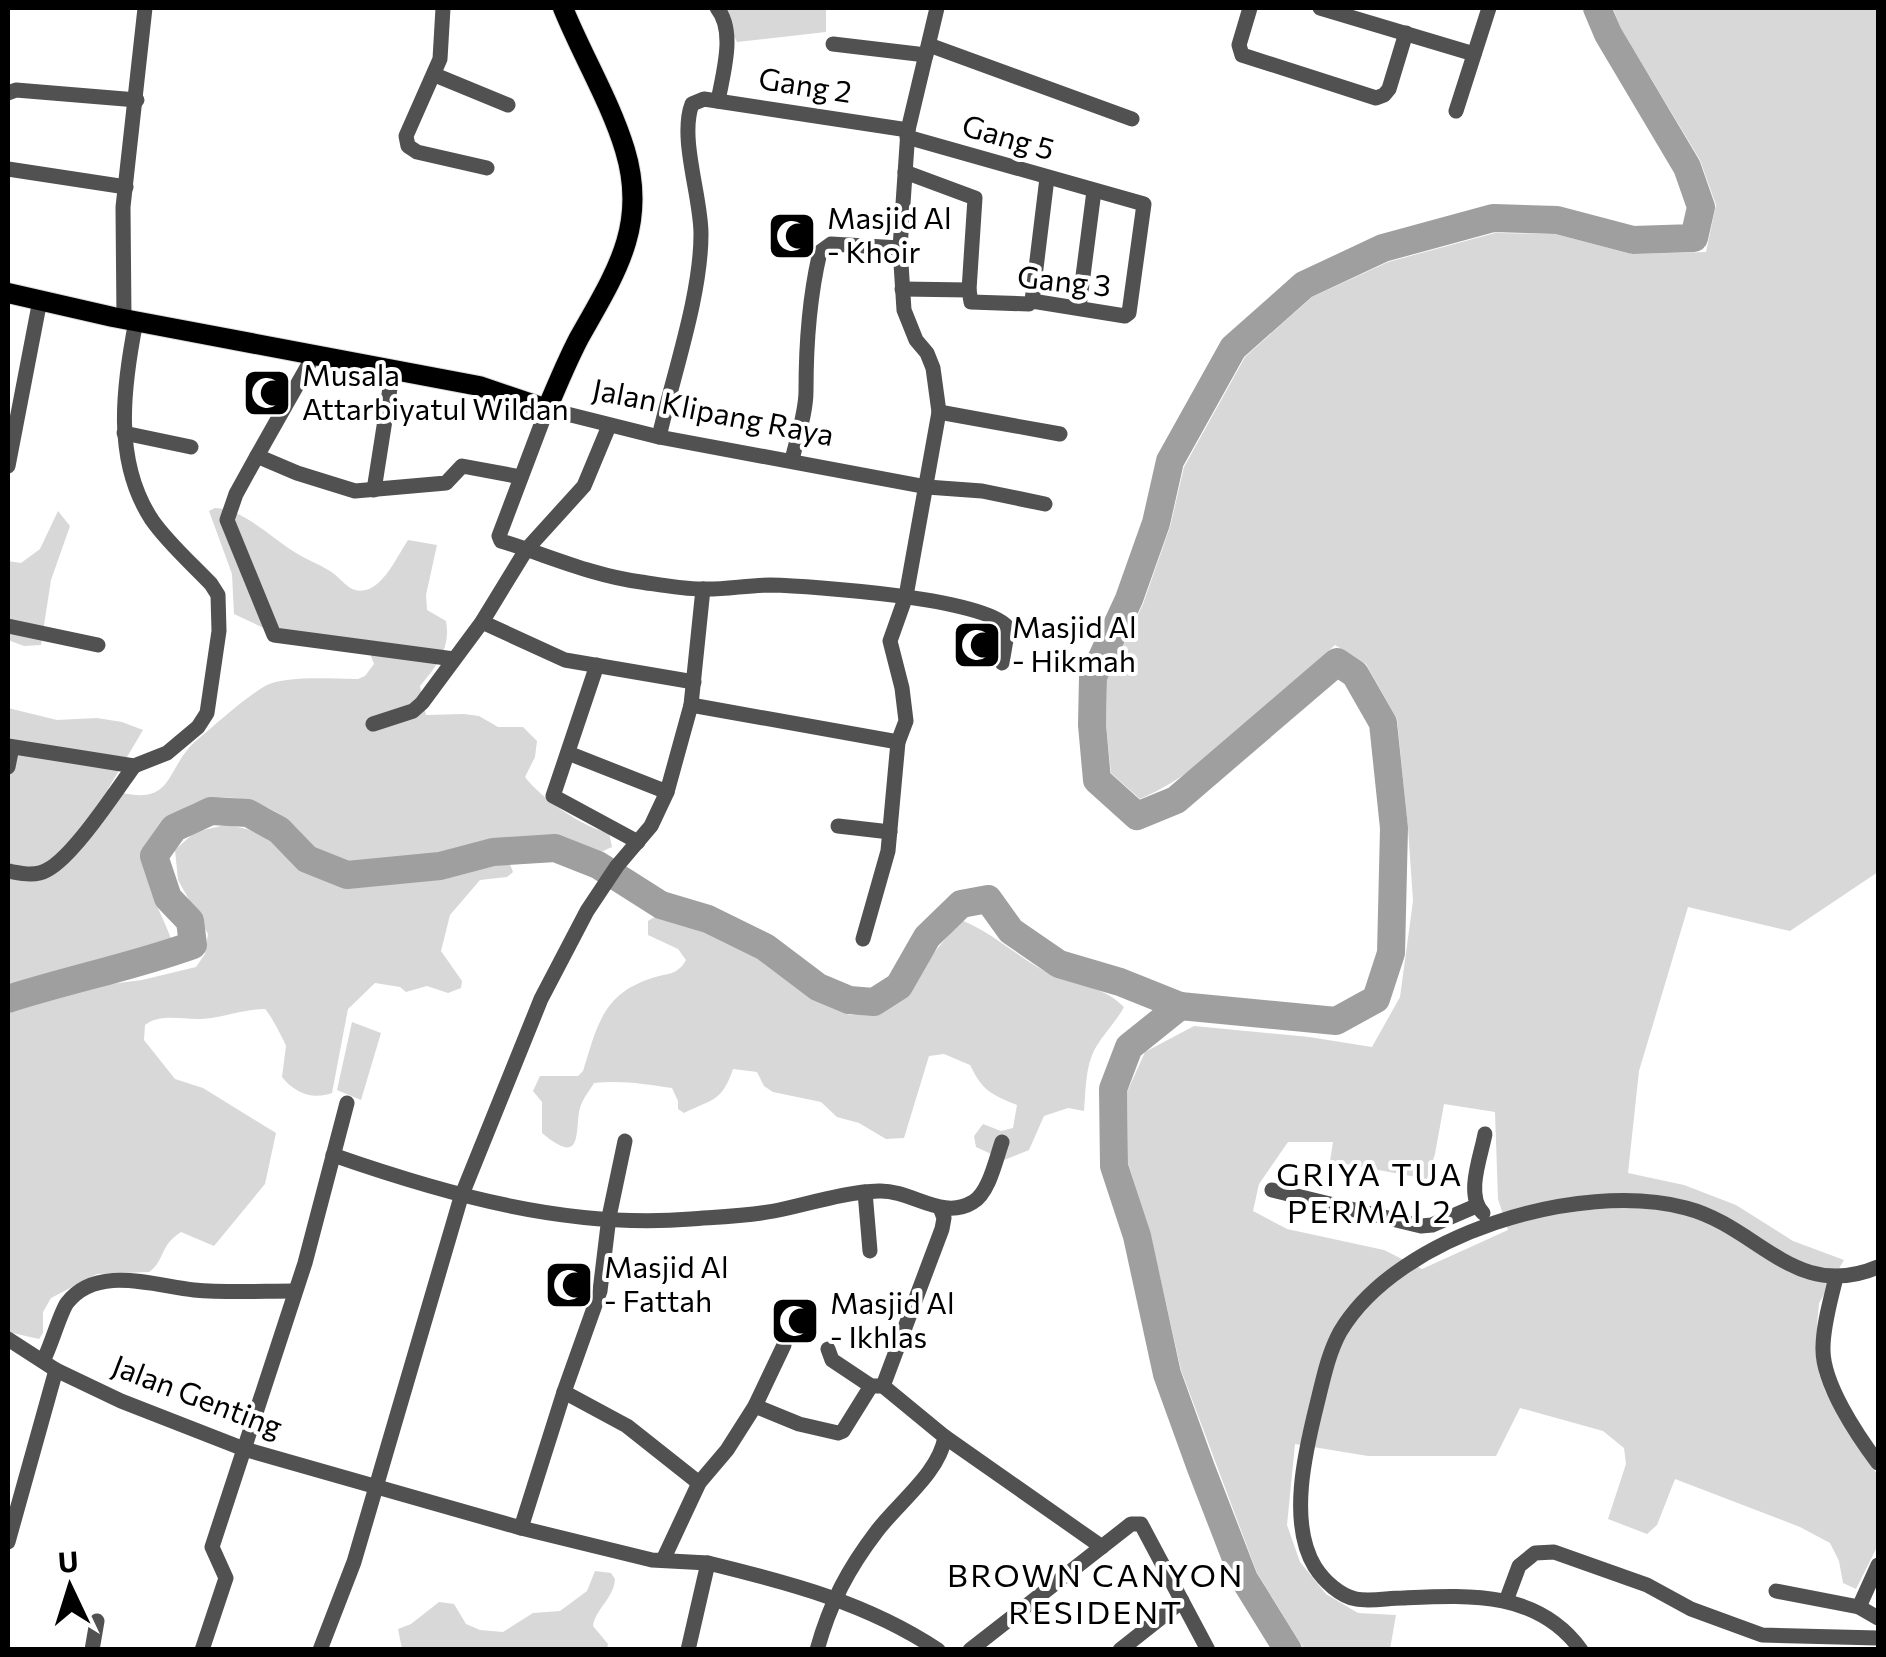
<svg xmlns="http://www.w3.org/2000/svg" width="1886" height="1657" font-family="Commissioner,sans-serif">
  <style>
    .green { fill: #d8d8d8; fill-rule: evenodd }
    .lines { fill: none; stroke-linecap: round; stroke-linejoin: round }
    .river { stroke: #9f9f9f; stroke-width: 28 }
    .major-casing { stroke: #dbdbdb; stroke-width: 22 }
    .minor { stroke: #515151; stroke-width: 15 }
    .major { stroke: #000; stroke-width: 20 }
    .labels { text-anchor: middle; stroke-width: 8; stroke-linejoin: round; paint-order: stroke }
    .street-label { font-size: 30px; fill: #000; stroke: #fff }
    .poi-label { font-size: 30px; fill: #000; stroke: #fff; text-anchor: start }
    .neighbourhood-label { font-size: 32px; letter-spacing: 2.5px; fill: #000; stroke: #fff }
  </style>
  <rect width="100%" height="100%" fill="#fff"/>
  <!-- green -->
  <g class="green">
    <path d="M719,8H826V32L737,42Z"/>
    <path d="M1613,8H1878V872L1790,931L1688,907L1639,1071L1628,1173L1684,1185L1736,1205L1793,1241L1844,1260L1819,1303L1817,1326L1819,1374L1826,1393L1878,1476V1545L1856,1589L1843,1583L1839,1561L1830,1543L1800,1527L1675,1479L1657,1525L1647,1534L1608,1519L1626,1464L1624,1448L1603,1431L1520,1408L1496,1456H1368L1295,1444L1287,1525L1300,1562L1326,1594L1358,1613L1396,1615L1390,1649H1304L1257,1573L1181,1370L1150,1232L1128,1163L1127,1092L1145,1052L1194,1026L1309,1037L1372,1047L1400,997L1413,901L1408,828L1397,719L1366,664L1335,645C1279,694 1207,771 1140,799L1111,773L1106,725L1107,680L1143,604L1170,527L1184,467L1245,357L1312,297L1388,262L1495,233L1555,234L1631,254L1706,252L1716,205L1700,160L1620,27ZM1444,1104L1495,1112L1498,1199L1508,1230L1422,1269L1384,1250L1287,1229L1253,1211L1259,1184L1288,1142H1333L1330,1161L1427,1179L1435,1154Z"/>
    <path d="M215,508C244,509 271,538 296,553C307,560 319,564 330,571C344,580 350,596 369,589C386,582 398,555 408,540L437,545L426,595L427,610L446,621C451,648 437,666 420,686L426,715L464,714L479,716L498,727H523L537,741L535,757L525,777C542,799 582,827 609,833L612,847L601,852L560,842L533,840L421,858L346,865L316,858C291,793 186,770 157,842C153,851 147,862 147,871C149,897 166,920 173,945L168,950L69,972L8,990V708L57,720L97,718L122,722L143,730L108,789C178,811 162,769 198,739C219,722 242,700 265,686C286,675 334,679 358,679L365,676L374,664L365,641L268,630L234,614L232,574L209,511Z"/>
    <path d="M58,511L70,526L51,580L41,645L24,646L8,640V561L21,563L40,549Z"/>
    <path d="M225,825C274,831 276,849 313,870C360,896 452,876 501,858L508,859L513,872L507,877L480,880L450,915L441,951L462,981L461,988L448,993L427,986L406,992L400,987L375,983L348,1009L332,1093C312,1100 295,1093 282,1077L286,1046C284,1040 269,1012 265,1009C242,1009 223,1018 201,1019C183,1020 161,1013 145,1025L144,1040L175,1079L203,1088L276,1133L265,1184L214,1246L181,1232C159,1246 165,1261 149,1272L97,1274L51,1298L43,1312V1333L39,1339L8,1332V1013L103,985L142,980L196,967L205,954L208,934L178,880L175,850L195,832Z"/>
    <path d="M661,913L747,950L798,981L807,993L850,1015L873,1012L899,995L961,920C997,934 1025,965 1062,979C1086,987 1105,988 1124,1007C1116,1022 1104,1033 1096,1047C1085,1066 1086,1090 1084,1111L1068,1108L1044,1116L1029,1150L1004,1160L976,1147L974,1136L983,1124L1001,1131L1013,1128L1017,1105C990,1094 983,1091 970,1065L944,1054L929,1056L904,1138L886,1139L859,1123L837,1117L821,1102L773,1092L764,1086L757,1072L733,1069C722,1102 712,1099 684,1113L678,1109V1101L672,1088C644,1084 623,1080 594,1083C590,1090 584,1097 581,1105C573,1124 587,1171 542,1133V1102L533,1091L540,1076H578L583,1071C597,1027 602,994 652,978C667,973 677,976 686,960L678,949L648,935V921Z"/>
    <path d="M352,1022L381,1033L361,1100L337,1090Z"/>
    <path d="M595,1571L611,1573L615,1579C614,1598 596,1608 593,1626L608,1644L607,1649H402L398,1629L411,1624L439,1602L454,1604L466,1624L480,1630L503,1632L533,1613L560,1611L587,1591Z"/>
  </g>
  <g class="lines">
    <!-- river -->
    <g class="river">
      <path d="M8,999C70,979 132,967 193,945L190,921L168,898L154,856L174,828L211,811L248,813L279,830L307,859L347,875L440,866L493,852L555,848L598,865L661,905L708,919L765,947L818,987L849,1000L874,1002L899,986L927,937L961,904L988,899L1011,931L1059,964L1120,982L1180,1006"/>
      <path d="M1288,1650L1244,1579L1201,1468L1167,1374L1137,1236L1114,1166L1113,1089L1129,1047L1180,1006L1336,1021L1376,999L1391,953L1394,828L1383,723L1355,674L1337,662L1176,800L1137,816L1097,780L1092,725L1093,677L1129,599L1156,523L1170,461L1233,348L1304,285L1383,248L1493,218L1557,220L1633,240L1694,238L1701,207L1687,167L1608,34L1597,8"/>
    </g>
    <!-- major casing -->
    <g class="major-casing">
      <path id="major" d="M8,293L113,317L479,386L547,409C557,385 567,361 579,338C615,274 648,226 625,150C610,101 582,55 563,8"/>
    </g>
    <!-- minor -->
    <g class="minor">
      <path d="M443,8L440,59L406,136L408,146L417,152L487,168"/>
      <path d="M717,8C736,31 723,73 718,101"/>
      <path d="M1250,8L1239,45L1242,55L1376,98L1384,95L1389,89L1406,33"/>
      <path d="M1320,8L1474,54"/>
      <path d="M833,44L926,55"/>
      <path d="M929,45L1132,119"/>
      <path d="M435,75L508,105"/>
      <path d="M8,93L16,90L137,100"/>
      <path d="M1456,111L1489,8"/>
      <path d="M8,169L126,187"/>
      <path d="M905,172L975,198L969,290"/>
      <path d="M902,289L969,290L971,302L1029,304L1032,301L1125,316L1129,313L1144,204L907,137"/>
      <path d="M1032,301L1047,178"/>
      <path d="M1079,307L1094,191"/>
      <path d="M124,319L123,207L145,8"/>
      <path d="M314,355L257,456L297,473L355,491L446,483L462,466L521,477"/>
      <path d="M939,412L1060,434"/>
      <path d="M124,433L191,447"/>
      <path d="M659,437C673,375 701,296 701,234C701,196 679,138 692,104L704,99L908,130"/>
      <path d="M257,456L236,494L227,520L274,635L454,659"/>
      <path d="M792,460C797,438 806,413 806,391C806,343 809,298 820,252L831,244L900,248"/>
      <path d="M8,466L40,300"/>
      <path d="M374,490L393,369"/>
      <path d="M482,622L565,660L694,682"/>
      <path d="M8,626L98,645"/>
      <path d="M1002,663L1008,628C989,598 811,586 770,585C747,585 724,590 702,589C682,589 661,585 641,582C593,576 547,555 501,541L499,536L547,409L659,437L927,487L982,491L1045,504"/>
      <path d="M597,665L553,796L638,842"/>
      <path d="M691,705L898,742"/>
      <path d="M373,724L413,711L422,703L482,622L526,550L584,486L609,426"/>
      <path d="M8,746L134,766L167,753L198,727L207,713L219,631L218,595L211,584C192,564 168,543 152,520C113,461 123,387 136,321"/>
      <path d="M568,753L667,792"/>
      <path d="M8,767L12,747"/>
      <path d="M838,826L890,832"/>
      <path d="M8,871C20,873 35,877 47,870C73,857 116,791 134,766"/>
      <path d="M863,939L888,851L898,742L906,721L902,688L890,641L906,596L939,412L933,368L927,353L916,340L904,310L900,248L908,130L937,8"/>
      <path d="M625,1141L609,1217L600,1291L564,1392L627,1426L699,1483"/>
      <path d="M333,1155C448,1195 568,1229 691,1219C718,1217 747,1216 774,1211C809,1204 843,1192 879,1191C912,1190 942,1221 973,1202C989,1193 996,1159 1002,1142"/>
      <path d="M1272,1190L1421,1226L1432,1225L1476,1206"/>
      <path d="M865,1192L870,1251"/>
      <path d="M1483,1213C1465,1195 1481,1156 1485,1134"/>
      <path d="M1836,1277C1831,1299 1823,1325 1823,1348C1822,1383 1857,1435 1878,1463"/>
      <path d="M8,1339L56,1370L121,1401L244,1449L521,1528L564,1392"/>
      <path d="M828,1349L832,1360L871,1386"/>
      <path d="M43,1361C51,1346 60,1313 67,1303C97,1264 155,1286 194,1290C227,1293 262,1291 295,1291"/>
      <path d="M755,1406L799,1424L838,1433L843,1431L871,1386H883"/>
      <path d="M945,1437L1102,1547"/>
      <path d="M521,1528L652,1560L708,1563"/>
      <path d="M8,1542L56,1370"/>
      <path d="M663,1560L699,1483L727,1450L755,1406L784,1345"/>
      <path d="M1776,1591L1859,1607L1878,1618"/>
      <path d="M1506,1601L1519,1566L1535,1553L1554,1552L1647,1585L1691,1609L1762,1635L1878,1638"/>
      <path d="M1859,1607L1878,1565"/>
      <path d="M92,1650L97,1621"/>
      <path d="M202,1650L226,1578L212,1547L305,1263L347,1103"/>
      <path d="M320,1650L354,1562L461,1197L541,999L587,911L617,866L651,826L667,792L691,705L703,589"/>
      <path d="M688,1650L708,1563C790,1583 867,1603 938,1650"/>
      <path d="M817,1650C830,1603 848,1569 877,1531C899,1502 939,1473 945,1437L883,1386L942,1229L944,1218L941,1210"/>
      <path d="M970,1650L1131,1524H1141L1208,1650"/>
      <path d="M1120,1650L1182,1601"/>
      <path d="M1581,1650C1538,1590 1468,1595 1402,1598C1388,1598 1370,1602 1356,1599C1340,1596 1324,1581 1315,1567C1288,1523 1305,1452 1317,1404C1323,1380 1328,1354 1340,1332C1398,1234 1580,1180 1686,1208C1759,1227 1795,1302 1878,1267"/>
    </g>
    <!-- major -->
    <use href="#major" class="major"/>
  </g>
  <!-- icons -->
  <defs>
    <g id="mosque-square" transform="scale(2.5)"><rect x="-9" y="-9" width="18" height="18" rx="4" fill="#000" stroke="#fff"/><path d="M3.5-4.9A6 6 0 1 0 3.5 4.9A5 5 0 1 1 3.5-4.9Z" fill="#fff"/></g>
  </defs>
  <g fill-rule="evenodd">
    <use href="#mosque-square" x="792" y="236"/>
    <use href="#mosque-square" x="267" y="393"/>
    <use href="#mosque-square" x="977" y="645"/>
    <use href="#mosque-square" x="569" y="1285"/>
    <use href="#mosque-square" x="795" y="1321"/>
  </g>
  <g class="labels">
    <!-- street labels -->
    <g class="street-label">
      <text transform="translate(805 86) rotate(9)" y="10">Gang 2</text>
      <text transform="translate(1008 138) rotate(16)" y="10">Gang 5</text>
      <text transform="translate(1064 282) rotate(6)" y="10">Gang 3</text>
      <text transform="translate(713 413) rotate(11)" y="10">Jalan Klipang Raya</text>
      <text transform="translate(197 1397) rotate(21)" y="10">Jalan Genting</text>
    </g>
    <!-- poi labels -->
    <g class="poi-label">
      <text x="827" y="229">Masjid Al<tspan x="827" dy="34">- Khoir</tspan></text>
      <text x="302" y="386">Musala<tspan x="302" dy="34">Attarbiyatul Wildan</tspan></text>
      <text x="1012" y="638">Masjid Al<tspan x="1012" dy="34">- Hikmah</tspan></text>
      <text x="604" y="1278">Masjid Al<tspan x="604" dy="34">- Fattah</tspan></text>
      <text x="830" y="1314">Masjid Al<tspan x="830" dy="34">- Ikhlas</tspan></text>
    </g>
    <!-- neighbourhood labels -->
    <g class="neighbourhood-label">
      <text x="1370" y="1186">GRIYA TUA<tspan x="1370" dy="37">PERMAI 2</tspan></text>
      <text x="1096" y="1587">BROWN CANYON<tspan x="1096" dy="37">RESIDENT</tspan></text>
    </g>
  </g>
  <!-- border -->
  <rect width="1886" height="1657" fill="none" stroke="#000000" stroke-width="20"/>
  <!-- north arrow -->
  <g transform="translate(70 1587) rotate(356)" stroke="#ffffff" stroke-width="8" paint-order="stroke">
  <path d="M0-8L18 38L0 25L-18 38Z" fill="#000000"/>
  <text y="-15" font-size="28" font-weight="bold" text-anchor="middle" fill="#000000">U</text>
  </g>
</svg>
